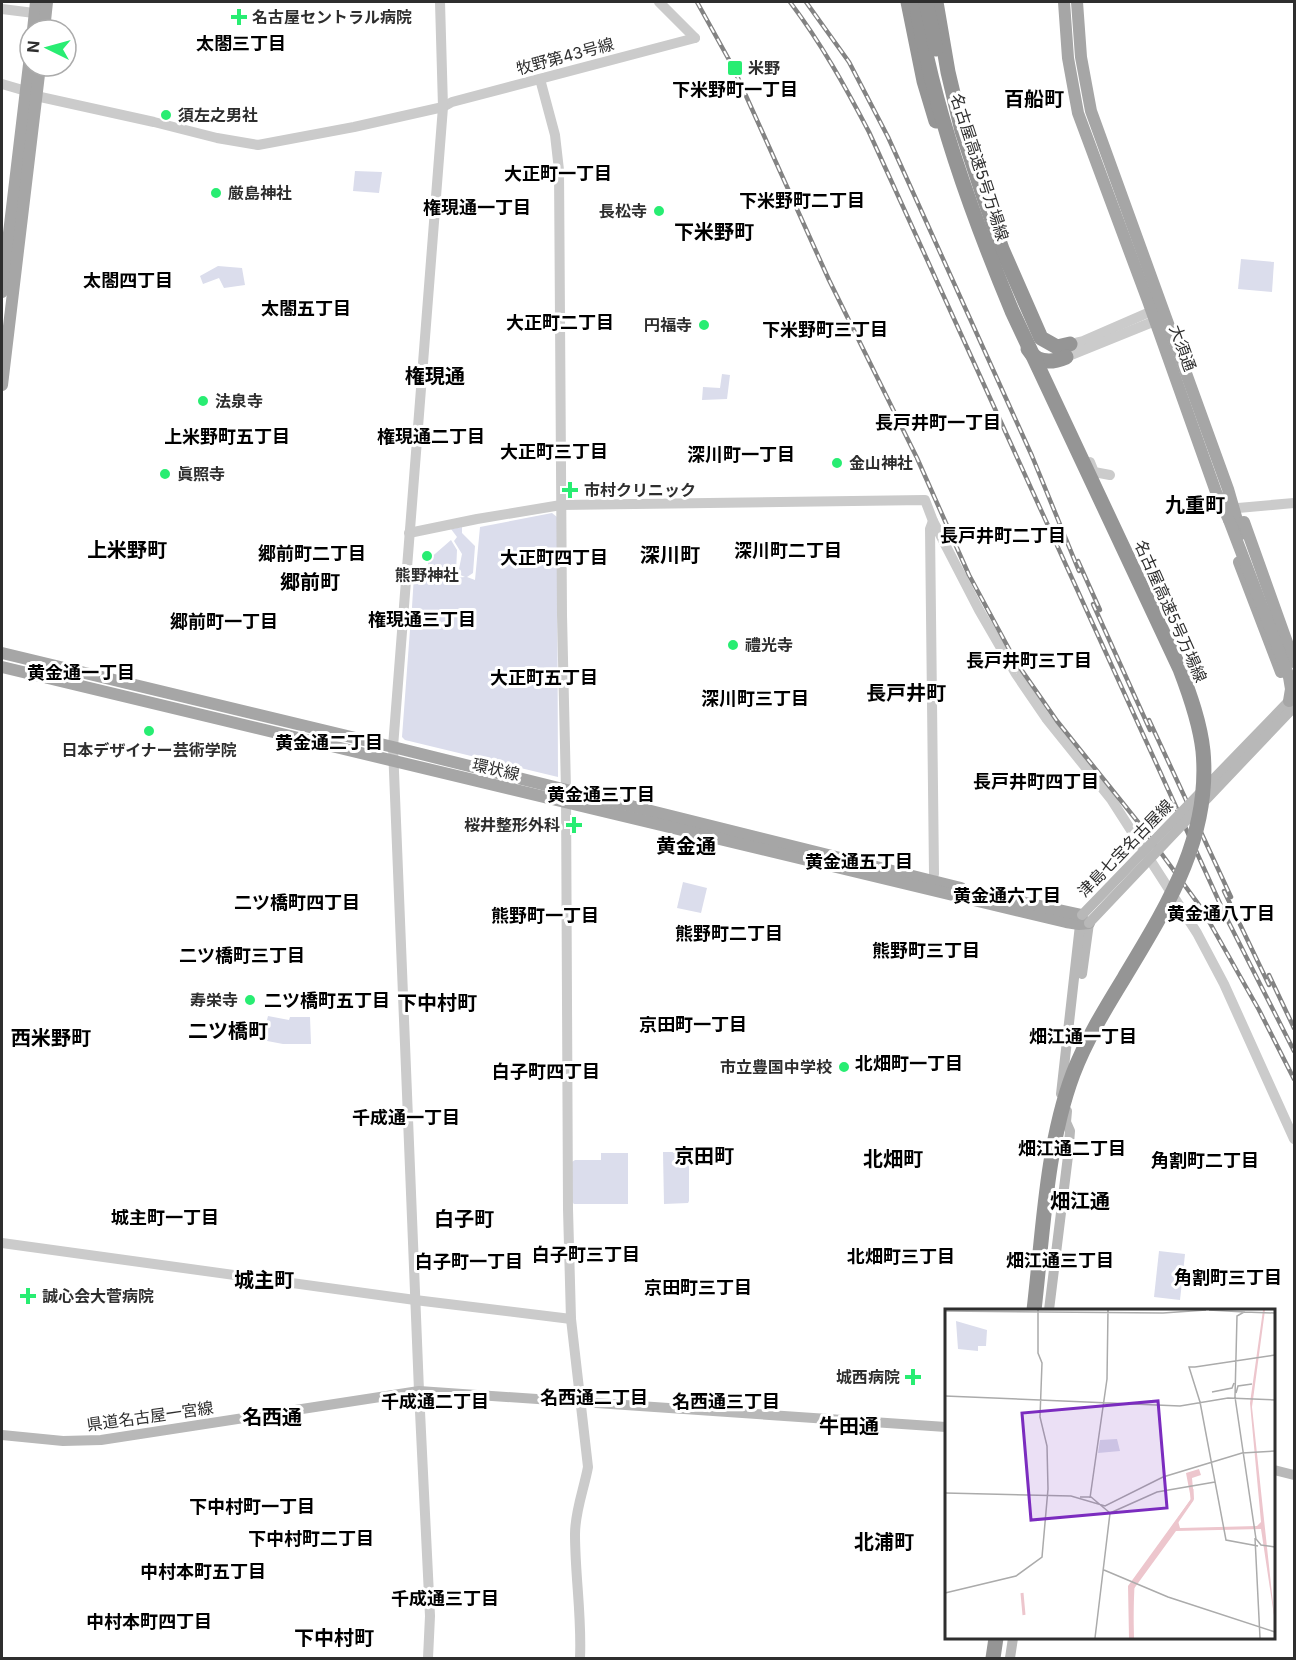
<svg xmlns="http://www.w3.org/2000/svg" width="1296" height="1660" font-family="Inter,'Noto Sans JP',sans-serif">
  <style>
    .green { fill: #dbddec }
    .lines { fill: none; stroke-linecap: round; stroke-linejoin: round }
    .tertiary { stroke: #cbcbcb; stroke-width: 10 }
    .secondary { stroke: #b8b8b8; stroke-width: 10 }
    .primary { stroke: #a6a6a6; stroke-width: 12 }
    .motorway { stroke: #959595; stroke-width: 15 }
    .rail-casing { stroke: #838383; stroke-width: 4.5 }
    .rail { stroke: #fff; stroke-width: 2; stroke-dasharray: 7; stroke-linecap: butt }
    .secondary-bridge { stroke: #b8b8b8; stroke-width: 10 }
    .primary-bridge { stroke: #a6a6a6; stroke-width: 12 }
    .motorway-bridge { stroke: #959595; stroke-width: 15 }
    .poi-dot { fill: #28ed72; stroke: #fff; stroke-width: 2 }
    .labels { text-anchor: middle; stroke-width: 6; stroke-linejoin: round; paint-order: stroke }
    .poi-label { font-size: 16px; font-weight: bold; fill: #2e2e2e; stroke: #fff; text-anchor: start }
    .street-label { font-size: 16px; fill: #2e2e2e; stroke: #fff }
    .neighbourhood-label { font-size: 18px; font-weight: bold; fill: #000; stroke: #fff }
    .quarter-label { font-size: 20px; font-weight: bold; fill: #000; stroke: #fff }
    .inset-river { fill: none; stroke: #edc6cd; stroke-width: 3 }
    .inset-road { fill: none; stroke: #ababab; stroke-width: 1.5 }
    .view { fill: #7b2cbf; fill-opacity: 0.15; stroke: #7b2cbf; stroke-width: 3 }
    .inset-edge { fill: none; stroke: #2e2e2e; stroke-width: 3 }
  </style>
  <rect width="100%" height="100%" fill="#fff"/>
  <!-- green -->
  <g class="green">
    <path d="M355,171L382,172L379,193L353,191Z"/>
    <path d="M1241,259L1274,262L1272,292L1238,289Z"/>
    <path d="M218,266L242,268L245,285L224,288L219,278L203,284L200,276Z"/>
    <path d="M722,374L730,375L727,399L702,400L703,387L720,388Z"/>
    <path d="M552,513L557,517L558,777L405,740L402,737L411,616L413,614L412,607L414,575L437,576L435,572L431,573V566L428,565V560L451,540L457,550L456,573L452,574L453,578L465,577L458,574L462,554L454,541L457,537L451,529L462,527V533L475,546L473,573L467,577L475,580L480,527Z"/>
    <path d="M683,882L707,888L701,913L677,908Z"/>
    <path d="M268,1016L289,1020L290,1017H310L311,1044H283L262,1040Z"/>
    <path d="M663,1152H689V1201L688,1203L664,1204Z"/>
    <path d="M601,1153H628V1204H574L572,1202V1162L575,1160H601Z"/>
    <path d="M1159,1251L1185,1254L1180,1300L1154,1297Z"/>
  </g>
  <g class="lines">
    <!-- tertiary -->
    <g class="tertiary">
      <path d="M659,2L695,38"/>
      <path d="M2,9L34,13"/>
      <path d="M540,79L555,135L559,170L562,615L566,790L568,1209L571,1319L588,1467C584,1489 575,1511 575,1534C575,1576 582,1617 580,1658"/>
      <path d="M2,84L26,91L36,96L154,122L217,138L258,145L354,127L443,107L452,102L695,38"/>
      <path d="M1070,344L1083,341L1152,311H1160"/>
      <path d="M1066,357L1155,321L1159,316"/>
      <path d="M1090,462L1094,472L1110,475"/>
      <path d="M1238,508L1294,503"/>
      <path d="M933,521L930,529L934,874"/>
      <path d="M409,533L477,519L561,505L925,500L933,521L979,610L1016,674L1046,718L1111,799L1197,933L1224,984L1294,1139"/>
      <path d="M2,1243L415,1300L571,1319"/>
      <path d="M428,1658L430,1616L419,1391L393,747L443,107L440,2"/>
    </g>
    <!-- secondary -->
    <g class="secondary">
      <path d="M1082,974L1089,923"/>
      <path d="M1061,1094L1081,916"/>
      <path d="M1049,1310L1068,1156L1070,1131L1066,1122L1067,1111"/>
      <path d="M2,1435L63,1441L101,1440L419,1391L946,1427"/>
      <path d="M1274,1470L1294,1475"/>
      <path d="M1010,1658L1013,1638"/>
    </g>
    <!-- primary -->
    <g class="primary">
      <path d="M1064,2L1068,58L1078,113L1148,301L1216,492L1229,520"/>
      <path d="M1077,2L1081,57L1091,111L1228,489L1241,534"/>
      <path d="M33,30L36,2"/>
      <path d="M44,30L47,2"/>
      <path d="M2,292L30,56"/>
      <path d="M2,385L40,66"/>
      <path d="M1244,522L1294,662"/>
      <path d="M1239,562L1281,672"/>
      <path d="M2,653L393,747L961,888"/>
      <path d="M2,667L1066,922L1079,924L1089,923"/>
      <path d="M998,897L1082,915"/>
    </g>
    <!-- motorway -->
    <g class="motorway">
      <path d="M908,2L924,81L936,121"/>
      <path d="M936,2L948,72L962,131L982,192L1002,249L1041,338L1057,347L1070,344"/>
      <path d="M1028,349C1037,364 1052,363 1066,357"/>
      <path d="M993,1658L996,1638"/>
    </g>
    <!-- rail casing -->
    <g class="rail-casing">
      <g id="rail">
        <path d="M697,2L733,67L829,280L917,458L969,575L1016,662L1057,721L1142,827L1202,909L1259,1010L1294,1079"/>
        <path d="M790,2C821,43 845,86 869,132L1227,919L1294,1051"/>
        <path d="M806,2L849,62L888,137L1032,456L1079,571"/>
        <path d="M1078,561L1100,610"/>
        <path d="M1093,604L1150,730"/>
        <path d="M1149,720L1231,897"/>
        <path d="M1224,891L1269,985"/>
        <path d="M1269,975L1294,1028"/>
      </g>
    </g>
    <!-- rail -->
    <use href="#rail" class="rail"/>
    <!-- secondary-bridge -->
    <g class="secondary-bridge">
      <path d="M1082,915L1289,701"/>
      <path d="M1089,923L1294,707"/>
    </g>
    <!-- primary-bridge -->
    <path class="primary-bridge" d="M1229,520L1289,677L1291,689L1289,701"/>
    <!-- motorway-bridge -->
    <g class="motorway-bridge">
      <path d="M916,2C933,108 971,212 1012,311L1180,669C1190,695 1200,723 1203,751C1211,838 1166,908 1124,978C1105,1009 1086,1040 1073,1074C1046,1146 1043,1234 1034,1310"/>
      <path d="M926,2L936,49"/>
    </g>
  </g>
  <!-- markers -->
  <g class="poi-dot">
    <path d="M236 8h6v6h6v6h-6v6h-6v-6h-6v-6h6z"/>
    <rect x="727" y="60" width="16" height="16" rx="3"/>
    <circle cx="166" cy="115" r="6"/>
    <circle cx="216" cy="193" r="6"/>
    <circle cx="659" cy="211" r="6"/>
    <circle cx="704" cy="325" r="6"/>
    <circle cx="203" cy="401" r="6"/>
    <circle cx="837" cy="463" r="6"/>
    <circle cx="165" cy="474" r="6"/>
    <path d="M567 481h6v6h6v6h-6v6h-6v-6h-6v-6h6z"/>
    <circle cx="427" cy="556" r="6"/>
    <circle cx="733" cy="645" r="6"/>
    <circle cx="149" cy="731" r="6"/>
    <path d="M571 816h6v6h6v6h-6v6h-6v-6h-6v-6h6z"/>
    <circle cx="250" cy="1000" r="6"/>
    <circle cx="844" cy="1067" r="6"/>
    <path d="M25 1287h6v6h6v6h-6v6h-6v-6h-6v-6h6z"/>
    <path d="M910 1368h6v6h6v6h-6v6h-6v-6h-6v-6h6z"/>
  </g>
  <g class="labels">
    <!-- poi labels -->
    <g class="poi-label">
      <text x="252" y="23">名古屋セントラル病院</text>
      <text x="748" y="74">米野</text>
      <text x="178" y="121">須左之男社</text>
      <text x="228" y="199">厳島神社</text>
      <text x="647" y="217" text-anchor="end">長松寺</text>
      <text x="692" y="331" text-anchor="end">円福寺</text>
      <text x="215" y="407">法泉寺</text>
      <text x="849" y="469">金山神社</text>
      <text x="177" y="480">眞照寺</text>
      <text x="584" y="496">市村クリニック</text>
      <text x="427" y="581" text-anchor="middle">熊野神社</text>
      <text x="745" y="651">禮光寺</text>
      <text x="149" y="756" text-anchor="middle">日本デザイナー芸術学院</text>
      <text x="560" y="831" text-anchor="end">桜井整形外科</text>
      <text x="238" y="1006" text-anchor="end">寿栄寺</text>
      <text x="832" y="1073" text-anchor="end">市立豊国中学校</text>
      <text x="42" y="1302">誠心会大菅病院</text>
      <text x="900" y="1383" text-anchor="end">城西病院</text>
    </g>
    <!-- street labels -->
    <g class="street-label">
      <text transform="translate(565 56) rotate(-15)" y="6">牧野第43号線</text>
      <text transform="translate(980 167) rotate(72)" y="6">名古屋高速5号万場線</text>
      <text transform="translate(1183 348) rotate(70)" y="6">大須通</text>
      <text transform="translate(1171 611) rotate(66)" y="6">名古屋高速5号万場線</text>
      <text transform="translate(496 769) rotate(13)" y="6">環状線</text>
      <text transform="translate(1125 848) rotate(-46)" y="6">津島七宝名古屋線</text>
      <text transform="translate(150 1416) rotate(-8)" y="6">県道名古屋一宮線</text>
    </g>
    <!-- neighbourhood labels -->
    <g class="neighbourhood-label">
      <text x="241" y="50">太閤三丁目</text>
      <text x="735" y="96">下米野町一丁目</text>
      <text x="558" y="180">大正町一丁目</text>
      <text x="802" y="207">下米野町二丁目</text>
      <text x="477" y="214">権現通一丁目</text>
      <text x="128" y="287">太閤四丁目</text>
      <text x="306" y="315">太閤五丁目</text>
      <text x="560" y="329">大正町二丁目</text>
      <text x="825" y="336">下米野町三丁目</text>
      <text x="938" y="429">長戸井町一丁目</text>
      <text x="227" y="443">上米野町五丁目</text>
      <text x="431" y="443">権現通二丁目</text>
      <text x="554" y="458">大正町三丁目</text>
      <text x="741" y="461">深川町一丁目</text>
      <text x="1003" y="542">長戸井町二丁目</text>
      <text x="788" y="557">深川町二丁目</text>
      <text x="312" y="560">郷前町二丁目</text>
      <text x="554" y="564">大正町四丁目</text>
      <text x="422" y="626">権現通三丁目</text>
      <text x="224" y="628">郷前町一丁目</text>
      <text x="1029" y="667">長戸井町三丁目</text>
      <text x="81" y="679">黄金通一丁目</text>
      <text x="544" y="684">大正町五丁目</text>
      <text x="755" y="705">深川町三丁目</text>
      <text x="329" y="749">黄金通二丁目</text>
      <text x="1036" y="788">長戸井町四丁目</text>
      <text x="601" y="801">黄金通三丁目</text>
      <text x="859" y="868">黄金通五丁目</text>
      <text x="1007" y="902">黄金通六丁目</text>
      <text x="297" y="909">二ツ橋町四丁目</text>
      <text x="1221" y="920">黄金通八丁目</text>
      <text x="545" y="922">熊野町一丁目</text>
      <text x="729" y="940">熊野町二丁目</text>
      <text x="926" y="957">熊野町三丁目</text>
      <text x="242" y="962">二ツ橋町三丁目</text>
      <text x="327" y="1007">二ツ橋町五丁目</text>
      <text x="693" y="1031">京田町一丁目</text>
      <text x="1083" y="1043">畑江通一丁目</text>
      <text x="909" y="1070">北畑町一丁目</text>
      <text x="546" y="1078">白子町四丁目</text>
      <text x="406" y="1124">千成通一丁目</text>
      <text x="1072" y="1155">畑江通二丁目</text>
      <text x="1205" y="1167">角割町二丁目</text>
      <text x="165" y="1224">城主町一丁目</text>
      <text x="586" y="1261">白子町三丁目</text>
      <text x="901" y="1263">北畑町三丁目</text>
      <text x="1060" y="1267">畑江通三丁目</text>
      <text x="469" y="1268">白子町一丁目</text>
      <text x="1228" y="1284">角割町三丁目</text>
      <text x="698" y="1294">京田町三丁目</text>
      <text x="594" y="1404">名西通二丁目</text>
      <text x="435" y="1408">千成通二丁目</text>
      <text x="726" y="1408">名西通三丁目</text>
      <text x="252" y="1513">下中村町一丁目</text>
      <text x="311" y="1545">下中村町二丁目</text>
      <text x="203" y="1578">中村本町五丁目</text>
      <text x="445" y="1605">千成通三丁目</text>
      <text x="149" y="1628">中村本町四丁目</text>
    </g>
    <!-- quarter labels -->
    <g class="quarter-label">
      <text x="1034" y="106">百船町</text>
      <text x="714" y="239">下米野町</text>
      <text x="435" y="383">権現通</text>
      <text x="1195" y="512">九重町</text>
      <text x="127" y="557">上米野町</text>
      <text x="670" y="562">深川町</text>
      <text x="310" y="589">郷前町</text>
      <text x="906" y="700">長戸井町</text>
      <text x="686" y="853">黄金通</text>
      <text x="437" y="1010">下中村町</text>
      <text x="228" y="1038">二ツ橋町</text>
      <text x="51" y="1045">西米野町</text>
      <text x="704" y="1163">京田町</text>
      <text x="893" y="1166">北畑町</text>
      <text x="1080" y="1208">畑江通</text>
      <text x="464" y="1226">白子町</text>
      <text x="264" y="1287">城主町</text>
      <text x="272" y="1424">名西通</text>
      <text x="849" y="1433">牛田通</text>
      <text x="884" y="1549">北浦町</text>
      <text x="334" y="1645">下中村町</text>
    </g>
  </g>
  <!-- overview -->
  <g transform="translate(945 1309)">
    <rect width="330" height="330" fill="#fff"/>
    <path d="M11,12L42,21L41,37H33V42L13,40ZM172,130L175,142L153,144L155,131Z" fill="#dbddec"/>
    <path d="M318,1H320L307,98L330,313L316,220L231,222L188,281L189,329H184L183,277L246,190L241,164L254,160L256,166L247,169L249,190L233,212L235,219L312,217L316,213L305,94Z" fill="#edc6cd"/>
    <path class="inset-river" d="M191,272L247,191V180M77,284L79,306M186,329L188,276"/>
    <path class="inset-road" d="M264,1L300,3M0,2L218,4L261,1M330,4L299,3L292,7L290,88L311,230L316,236L330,238M250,58H244L255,93L281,231L313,237M250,58L330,46M267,83L287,79L289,74M291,84L293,77L307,75M0,87L235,97L283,89L330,91M0,184L126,187L160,197L218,168L297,144L330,142M135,188H146L165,204L150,329M145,189L162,70L163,1M165,204L212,183L270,173M310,229L315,329M159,261L223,288L330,323M0,284L71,267L97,248L103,180L102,137L95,108L97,54L93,44V1"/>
    <path class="view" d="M213,92L222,199L86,211L77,104Z"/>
    <rect width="330" height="330" class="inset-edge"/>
  </g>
  <!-- border -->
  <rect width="1296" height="1660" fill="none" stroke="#2e2e2e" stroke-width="6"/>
  <!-- north arrow -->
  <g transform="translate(48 48) rotate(275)"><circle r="28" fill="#ffffff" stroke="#ababab" stroke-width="1.5"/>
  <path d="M0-4.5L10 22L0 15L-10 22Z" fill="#28ed72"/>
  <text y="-9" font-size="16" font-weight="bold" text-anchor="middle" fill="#2e2e2e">N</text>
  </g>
</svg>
